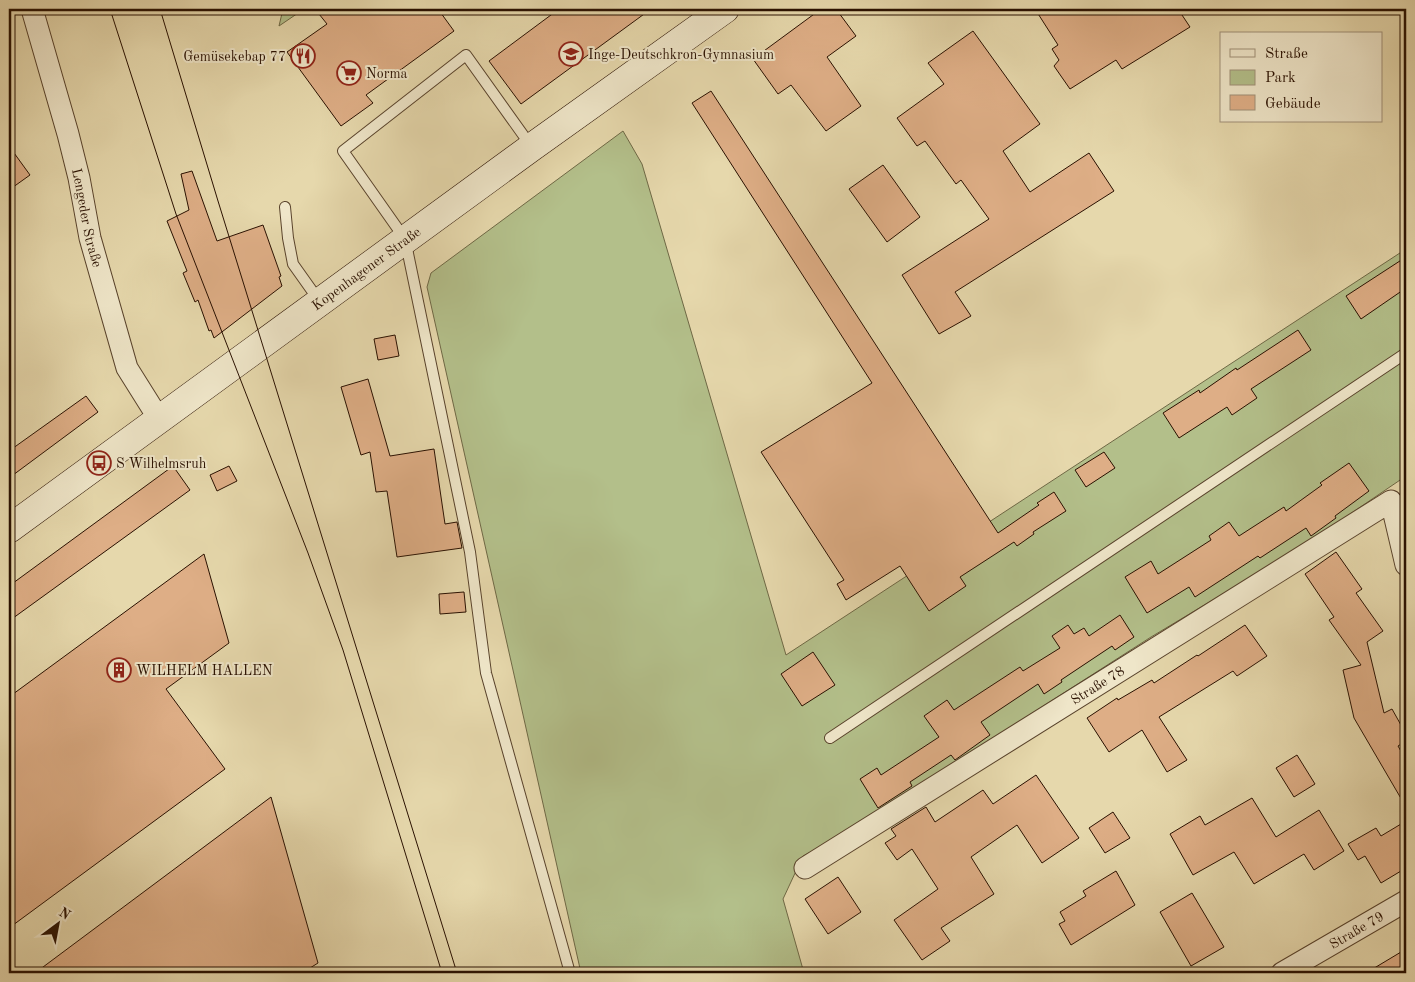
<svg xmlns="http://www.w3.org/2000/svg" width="1415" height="982" font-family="'Old Standard TT',serif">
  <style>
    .green { fill: #b3bf8a; stroke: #6e6845 }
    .building { fill: #deae86; stroke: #291000 }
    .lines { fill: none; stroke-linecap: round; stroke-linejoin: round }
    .service-casing { stroke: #58422b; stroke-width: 12 }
    .minor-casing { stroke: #58422b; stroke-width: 23 }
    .secondary-casing { stroke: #291000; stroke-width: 29 }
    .service { stroke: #efe6c9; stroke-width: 10 }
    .minor { stroke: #efe6c9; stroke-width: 21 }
    .secondary { stroke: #efe6c9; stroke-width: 28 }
    .tram { stroke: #291000; stroke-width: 1 }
    .labels { text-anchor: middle; stroke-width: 4; stroke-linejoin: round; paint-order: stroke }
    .poi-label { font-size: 14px; fill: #291000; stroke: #efe6c9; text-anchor: start }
    .street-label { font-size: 14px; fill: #291000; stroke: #efe6c9 }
  </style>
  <rect width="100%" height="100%" fill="#e6d8ac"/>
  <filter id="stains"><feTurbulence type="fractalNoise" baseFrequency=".004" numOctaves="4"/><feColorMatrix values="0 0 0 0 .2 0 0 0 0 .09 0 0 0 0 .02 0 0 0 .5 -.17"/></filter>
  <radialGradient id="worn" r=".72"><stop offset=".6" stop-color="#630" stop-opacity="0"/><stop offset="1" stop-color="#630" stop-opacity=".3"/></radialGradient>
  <!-- green -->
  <g class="green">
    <path d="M283,9H304L279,26Z"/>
    <path d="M623,131L642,164L786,655L1406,249V476L1303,546L1151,637L836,839L803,856L783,899L804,973H581L427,287L431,273Z"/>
  </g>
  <!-- building -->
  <g class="building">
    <path d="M315,9H438L454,31L366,95L373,103L341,126L287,52L327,24Z"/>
    <path d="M559,9H651L521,104L489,61Z"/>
    <path d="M821,9H836L856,36L827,57L861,106L826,131L791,85L778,94L753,59Z"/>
    <path d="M1035,9H1178L1190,27L1122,69L1116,60L1070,89L1054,66L1059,60L1052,49L1058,45Z"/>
    <path d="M973,31L1040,124L1003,151L1030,192L1089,153L1114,191L955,292L971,316L939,334L902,275L989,219L961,180L956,184L925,141L917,146L897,118L944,84L928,63Z"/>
    <path d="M711,91L998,533L1039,505L1037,503L1054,492L1066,511L1033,532L1034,534L1017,546L1014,542L960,577L966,586L929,611L900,566L846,600L837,584L844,580L761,452L872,383L692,103Z"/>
    <path d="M9,146L30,175L9,190Z"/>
    <path d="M883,165L920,217L887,242L849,189Z"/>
    <path d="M192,171L217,241L263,225L281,276L279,277L282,286L214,338L211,330L209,331L198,300L195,302L183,273L187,271L167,221L189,210L181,174Z"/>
    <path d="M1406,257V288L1361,319L1346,296Z"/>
    <path d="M1298,330L1311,350L1251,389L1257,398L1232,415L1227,407L1179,438L1163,413L1199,390L1200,393L1236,368L1237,370Z"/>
    <path d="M395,335L399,356L378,360L374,339Z"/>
    <path d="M368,379L390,456L434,449L445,524L457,522L462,548L397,557L387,491L376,492L370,452L361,455L341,387Z"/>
    <path d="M86,396L98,412L9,478V451Z"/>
    <path d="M1104,452L1115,468L1086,487L1075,470Z"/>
    <path d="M1349,463L1369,491L1335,516L1336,518L1311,536L1306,528L1260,558L1258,556L1195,597L1189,587L1147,613L1125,577L1151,561L1158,574L1211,540L1209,536L1229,522L1239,536L1284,507L1286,511L1322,485L1320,483Z"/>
    <path d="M173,466L190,490L9,621V586Z"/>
    <path d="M229,466L237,481L217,491L210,475Z"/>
    <path d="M1336,552L1362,589L1356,593L1383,631L1367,642L1384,713L1392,709L1406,734V741L1398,746L1406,760V807L1354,718L1343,670L1361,665L1329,620L1334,617L1305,574Z"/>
    <path d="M204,554L229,643L166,689L225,769L9,928V697Z"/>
    <path d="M464,592L466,612L440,614L439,594Z"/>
    <path d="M1120,615L1134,637L1115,650L1112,646L1061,680L1062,682L1044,694L1038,684L981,722L990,735L955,760L951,755L910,782L912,786L878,808L860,779L877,768L881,775L939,737L924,716L947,700L954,710L1020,667L1023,671L1060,648L1052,636L1068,625L1074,634L1084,628L1089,636Z"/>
    <path d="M1245,625L1267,656L1237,676L1233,671L1159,717L1187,760L1167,772L1142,730L1109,752L1087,718L1117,698L1118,700L1152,680L1154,683L1197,655L1198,656Z"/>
    <path d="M813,652L835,685L802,706L781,674Z"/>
    <path d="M1297,755L1315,784L1294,797L1276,768Z"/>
    <path d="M1036,775L1079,838L1042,863L1017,825L971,857L994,894L941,928L950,941L922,960L894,920L938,889L912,849L897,860L885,843L896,836L891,829L926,807L935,822L983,790L993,804Z"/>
    <path d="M271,797L318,963L302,973H35Z"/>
    <path d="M1252,798L1276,837L1319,810L1344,851L1314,870L1304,854L1254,884L1234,852L1193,875L1170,834L1200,816L1205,825Z"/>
    <path d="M1113,812L1130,838L1105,853L1089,828Z"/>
    <path d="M1406,821V868L1381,883L1365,856L1358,860L1348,844L1376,828L1381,836Z"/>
    <path d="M1116,871L1135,905L1071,945L1059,924L1065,921L1060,912L1086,896L1083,891Z"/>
    <path d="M838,877L861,912L828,934L805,899Z"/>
    <path d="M1192,893L1224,947L1191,966L1160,912Z"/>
    <path d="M1406,949V973H1366Z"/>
  </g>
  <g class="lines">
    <!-- service casing -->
    <g class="service-casing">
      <g id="service">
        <path d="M531,146L466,55L343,151L405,239L470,552L486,673L570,973"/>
        <path d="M285,207L288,238L293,264L320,302"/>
        <path d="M830,738L1406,353"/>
      </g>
    </g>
    <!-- minor casing -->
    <g class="minor-casing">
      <g id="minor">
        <path id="s1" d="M32,9L68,134L79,178L90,238L127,368L159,419"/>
        <path id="s2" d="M805,868L1391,501L1406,565"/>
        <path id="s3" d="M1282,973L1406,901"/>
      </g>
    </g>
    <!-- secondary casing -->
    <g class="secondary-casing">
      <g id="secondary">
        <path id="s4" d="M9,529L532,147L725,9"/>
      </g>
    </g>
    <!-- service -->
    <use href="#service" class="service"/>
    <!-- minor -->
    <use href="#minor" class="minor"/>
    <!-- secondary -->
    <use href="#secondary" class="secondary"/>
    <!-- tram -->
    <g class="tram">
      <path d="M110,9L176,214L308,553L343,650L442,973"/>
      <path d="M160,9L218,201L457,973"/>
    </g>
  </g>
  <!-- icons -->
  <defs>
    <g id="school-ring" transform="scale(1.25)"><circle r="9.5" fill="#efe6c9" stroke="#8f2418" stroke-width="1.5"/><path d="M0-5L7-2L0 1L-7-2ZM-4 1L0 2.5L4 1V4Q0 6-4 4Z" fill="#8f2418"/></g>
    <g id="restaurant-ring" transform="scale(1.25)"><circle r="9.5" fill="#efe6c9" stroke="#8f2418" stroke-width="1.5"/><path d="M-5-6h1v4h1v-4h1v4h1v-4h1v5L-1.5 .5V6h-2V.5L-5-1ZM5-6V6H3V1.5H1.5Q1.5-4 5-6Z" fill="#8f2418"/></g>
    <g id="supermarket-ring" transform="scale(1.25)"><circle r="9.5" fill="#efe6c9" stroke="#8f2418" stroke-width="1.5"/><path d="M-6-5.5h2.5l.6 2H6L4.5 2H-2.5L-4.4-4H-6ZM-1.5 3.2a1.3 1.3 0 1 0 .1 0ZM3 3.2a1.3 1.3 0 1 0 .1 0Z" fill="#8f2418"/></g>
    <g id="bus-ring" transform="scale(1.25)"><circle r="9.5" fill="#efe6c9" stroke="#8f2418" stroke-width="1.5"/><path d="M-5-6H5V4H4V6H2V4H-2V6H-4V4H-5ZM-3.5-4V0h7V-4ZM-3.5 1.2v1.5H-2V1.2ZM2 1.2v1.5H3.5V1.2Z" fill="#8f2418"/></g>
    <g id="building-ring" transform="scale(1.25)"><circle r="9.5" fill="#efe6c9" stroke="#8f2418" stroke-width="1.5"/><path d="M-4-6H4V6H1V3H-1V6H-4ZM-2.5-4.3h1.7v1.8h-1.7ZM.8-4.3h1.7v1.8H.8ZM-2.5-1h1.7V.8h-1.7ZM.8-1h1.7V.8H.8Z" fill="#8f2418"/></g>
  </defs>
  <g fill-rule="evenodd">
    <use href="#school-ring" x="571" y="54"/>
    <use href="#restaurant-ring" x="303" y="56"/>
    <use href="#supermarket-ring" x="349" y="73"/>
    <use href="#bus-ring" x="99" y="463"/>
    <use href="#building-ring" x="119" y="670"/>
  </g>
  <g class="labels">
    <!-- poi labels -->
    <g class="poi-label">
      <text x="588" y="59">Inge-Deutschkron-Gymnasium</text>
      <text x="286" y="61" text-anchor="end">Gemüsekebap 77</text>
      <text x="366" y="78">Norma</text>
      <text x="116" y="468">S Wilhelmsruh</text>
      <text x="136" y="675">WILHELM HALLEN</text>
    </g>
    <!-- street labels -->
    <g class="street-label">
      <text dy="5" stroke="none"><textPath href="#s1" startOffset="216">Lengeder Straße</textPath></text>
      <text dy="5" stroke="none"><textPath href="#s4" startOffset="442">Kopenhagener Straße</textPath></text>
      <text dy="5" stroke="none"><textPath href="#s2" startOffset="345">Straße 78</textPath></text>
      <text dy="5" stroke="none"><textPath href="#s3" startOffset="86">Straße 79</textPath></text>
    </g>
  </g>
  <!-- margin -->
  <rect width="1415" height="982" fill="none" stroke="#e6d8ac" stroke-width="30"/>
  <rect x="10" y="10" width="1395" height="962" fill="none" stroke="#291000" stroke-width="2.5"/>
  <rect x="15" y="15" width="1385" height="952" fill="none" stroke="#291000"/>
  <!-- legend -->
  <rect x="1220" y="32" width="162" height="90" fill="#efe6c9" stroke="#a09079"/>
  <rect x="1230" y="49" width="25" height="8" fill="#efe6c9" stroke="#a09079"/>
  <text x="1265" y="58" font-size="15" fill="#291000">Straße</text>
  <rect x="1230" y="70" width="25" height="15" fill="#b3bf8a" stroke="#a09079"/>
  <text x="1265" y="82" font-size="15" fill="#291000">Park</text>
  <rect x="1230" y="95" width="25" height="15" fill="#deae86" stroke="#a09079"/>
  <text x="1265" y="108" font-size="15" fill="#291000">Gebäude</text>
  <!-- north arrow -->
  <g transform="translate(58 924) rotate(32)" stroke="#efe6c9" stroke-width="4" paint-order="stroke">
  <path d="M0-4L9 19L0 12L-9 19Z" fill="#291000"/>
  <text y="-8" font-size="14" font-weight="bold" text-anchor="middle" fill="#291000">N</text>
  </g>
  <rect width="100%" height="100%" filter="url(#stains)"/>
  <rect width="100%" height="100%" fill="url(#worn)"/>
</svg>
